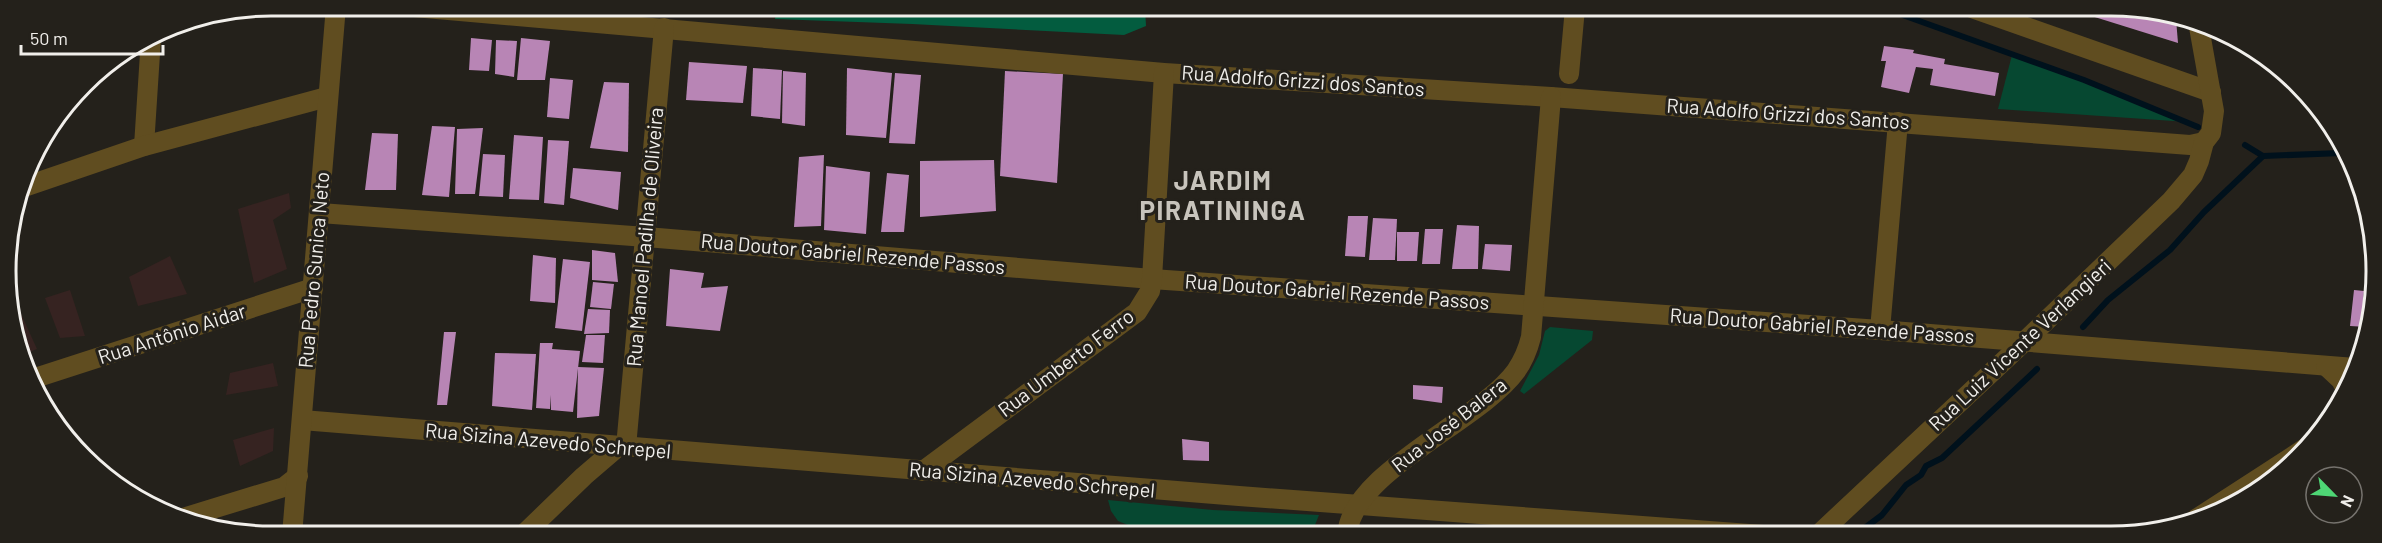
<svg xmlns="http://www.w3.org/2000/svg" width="2382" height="543" font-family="Barlow,sans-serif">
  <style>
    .commercial { fill: #362321 }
    .green { fill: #064831 }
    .forest { fill: #035c3f }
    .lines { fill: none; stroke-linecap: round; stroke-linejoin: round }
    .stream { stroke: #00111c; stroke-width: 6 }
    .building { fill: #b885b5 }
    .minor { stroke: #604d20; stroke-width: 20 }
    .labels { text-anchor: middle; stroke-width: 6; stroke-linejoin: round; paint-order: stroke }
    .street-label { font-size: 20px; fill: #f1efeb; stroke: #24211b }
    .district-label { font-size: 26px; font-weight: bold; letter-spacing: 1.5px; fill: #c8c4bc; stroke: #24211b }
    .rim { fill: none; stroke: #f1efeb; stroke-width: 3 }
  </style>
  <rect width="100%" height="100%" fill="#24211b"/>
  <!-- commercial -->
  <g class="commercial">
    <path d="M289,193L291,208L273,220L287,269L254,283L238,209Z"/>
    <path d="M170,256L187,294L138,306L129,277Z"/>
    <path d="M70,290L85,336L60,338L45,298Z"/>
    <path d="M12,294L37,349L20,356Z"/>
    <path d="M273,363L278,386L226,395L230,373Z"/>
    <path d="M274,428L273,451L240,466L233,440Z"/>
  </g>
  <!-- green -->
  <g class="green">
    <path d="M2012,55L2188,122L1998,109Z"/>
    <path d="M1550,327L1593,331L1592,340L1524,394L1520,391L1539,355L1545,331Z"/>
    <path d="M1108,500L1213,510L1319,515L1311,535H1199L1128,525L1118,521L1111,511Z"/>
  </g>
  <!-- forest -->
  <path class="forest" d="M777,7H1145L1146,26L1124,35L912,24L775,19Z"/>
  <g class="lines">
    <!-- stream -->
    <g class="stream">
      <path d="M1883,8L2084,80L2198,127"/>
      <path d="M2245,145L2263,156"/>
      <path d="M2083,327L2108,300L2170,250L2204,212L2263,156L2342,153"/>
      <path d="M1862,530L1882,515L1906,485L1921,475L1926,466L1942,458L2037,369"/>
    </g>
  </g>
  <!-- building -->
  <g class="building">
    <path d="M2145,8L2176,19L2178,43L2069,9Z"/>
    <path d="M471,38L492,40L489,71L469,70Z"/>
    <path d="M521,38L550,41L545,80H517Z"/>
    <path d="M496,40L517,41L514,77L495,74Z"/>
    <path d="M1884,46L1914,50L1913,53L1945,59L1944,64L1999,73L1995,96L1930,85L1933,69L1916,67L1909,93L1881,87L1886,61H1881Z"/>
    <path d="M689,62L747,66L743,103L686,100Z"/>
    <path d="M753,68L782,70L780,119L751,116Z"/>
    <path d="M847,68L892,73L886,138L846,135Z"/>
    <path d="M783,71L806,73L805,126L782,123Z"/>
    <path d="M1005,71L1063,74L1057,183L1000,176Z"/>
    <path d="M895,73L921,75L915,144L889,143Z"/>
    <path d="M550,78L573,80L569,119L547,117Z"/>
    <path d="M604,82L629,83L628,152L590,148Z"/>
    <path d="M432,126L455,127L449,197L422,195Z"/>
    <path d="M483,128L475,194H455L457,129Z"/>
    <path d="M372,133L398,134L396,190H365Z"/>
    <path d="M514,135L543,137L539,200L509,199Z"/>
    <path d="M548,140L569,141L564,205L544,203Z"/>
    <path d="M483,154L505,155L503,197L479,196Z"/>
    <path d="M824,155L821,226L794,227L799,157Z"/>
    <path d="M994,160L996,211L920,217V161Z"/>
    <path d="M826,166L870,172L866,234L824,230Z"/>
    <path d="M573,168L621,172L618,210L570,198Z"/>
    <path d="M887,173L909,175L904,232H881Z"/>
    <path d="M1348,216H1368L1365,257L1345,256Z"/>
    <path d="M1373,218L1397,219L1395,260H1369Z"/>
    <path d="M1457,225L1479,226L1478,269H1452Z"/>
    <path d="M1425,229H1443L1440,264H1422Z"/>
    <path d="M1397,232H1419L1417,261H1397Z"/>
    <path d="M1485,244L1512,245L1510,271L1482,269Z"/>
    <path d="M592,250L615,253L618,282L592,280Z"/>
    <path d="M533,255L556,258L555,303L530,301Z"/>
    <path d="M563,259L590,262L582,331L555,328Z"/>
    <path d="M670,269L704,273L701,288L728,286L720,331L666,326Z"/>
    <path d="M593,282L614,284L611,309L590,307Z"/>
    <path d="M2354,290L2364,291L2363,299L2369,298V306L2374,307L2367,327L2350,326Z"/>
    <path d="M588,309L610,310L609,333L584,334Z"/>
    <path d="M444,332H456L447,405H437Z"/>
    <path d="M586,335H605L603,363L582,362Z"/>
    <path d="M540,343H553L552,349L580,351L573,412L551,410V395L550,409L536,408Z"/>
    <path d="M495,353L536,354L532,410L492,406Z"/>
    <path d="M578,367L604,368L599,416L577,418Z"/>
    <path d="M1413,385L1443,387L1442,403L1413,399Z"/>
    <path d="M1182,439L1209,442V461L1183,460Z"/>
  </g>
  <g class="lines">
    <!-- minor -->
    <g class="minor">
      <path d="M403,6L1164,73L1551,97L2190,145L2204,142"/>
      <path d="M1972,8L2211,92"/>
      <path d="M1569,74L1575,8"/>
      <path d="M144,146L151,38"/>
      <path d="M24,187L144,146L327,97"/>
      <path d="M320,213L646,237L1152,279L1880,330L2355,368"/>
      <path d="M1880,330L1898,122"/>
      <path d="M2326,366L2341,380L2347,391"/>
      <path d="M32,379L313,288"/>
      <path d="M302,420L1239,496L1763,535"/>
      <path d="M626,447L664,28"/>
      <path d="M923,471L1137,312L1150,291L1152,279L1164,73"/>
      <path d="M186,517L284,487L298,476"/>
      <path d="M2196,519L2307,447"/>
      <path d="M292,535L336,6"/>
      <path d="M523,535L584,476L619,446"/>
      <path d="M1347,535C1351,472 1480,421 1516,371C1523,361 1528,349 1531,337L1551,97"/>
      <path d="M1818,535L2024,342L2171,201L2193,175L2199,161L2204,142L2211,133L2214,111L2199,27"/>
    </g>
  </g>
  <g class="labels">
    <!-- street labels -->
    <g class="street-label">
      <text transform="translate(1303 81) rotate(4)" y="7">Rua Adolfo Grizzi dos Santos</text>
      <text transform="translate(1788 114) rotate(4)" y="7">Rua Adolfo Grizzi dos Santos</text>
      <text transform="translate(645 237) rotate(-85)" y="7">Rua Manoel Padilha de Oliveira</text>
      <text transform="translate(853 254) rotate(5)" y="7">Rua Doutor Gabriel Rezende Passos</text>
      <text transform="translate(314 270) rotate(-85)" y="7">Rua Pedro Sunica Neto</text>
      <text transform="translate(1337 292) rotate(4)" y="7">Rua Doutor Gabriel Rezende Passos</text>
      <text transform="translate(1822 326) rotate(4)" y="7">Rua Doutor Gabriel Rezende Passos</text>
      <text transform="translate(172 334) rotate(-18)" y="7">Rua Antônio Aidar</text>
      <text transform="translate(2020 345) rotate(-43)" y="7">Rua Luiz Vicente Verlangieri</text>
      <text transform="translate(1066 363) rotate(-37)" y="7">Rua Umberto Ferro</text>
      <text transform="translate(1449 425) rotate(-38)" y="7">Rua José Balera</text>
      <text transform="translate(548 441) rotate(5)" y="7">Rua Sizina Azevedo Schrepel</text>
      <text transform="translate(1032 480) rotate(5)" y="7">Rua Sizina Azevedo Schrepel</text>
    </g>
    <!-- district labels -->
    <g class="district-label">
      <text x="1223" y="190">JARDIM<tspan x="1223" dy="30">PIRATININGA</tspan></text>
    </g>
  </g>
  <!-- crop -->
  <path d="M0 0H2382V543H0ZM271 16H2111A255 255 0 0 1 2366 271V271A255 255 0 0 1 2111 526H271A255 255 0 0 1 16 271V271A255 255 0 0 1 271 16Z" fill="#24211b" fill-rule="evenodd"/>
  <path class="rim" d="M271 16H2111A255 255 0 0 1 2366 271V271A255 255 0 0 1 2111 526H271A255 255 0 0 1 16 271V271A255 255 0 0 1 271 16Z"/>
  <!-- north arrow -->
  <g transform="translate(2334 495) rotate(115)"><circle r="28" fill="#24211b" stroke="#76736e" stroke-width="1.5"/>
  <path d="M0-4.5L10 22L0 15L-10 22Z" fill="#4ed675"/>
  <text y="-9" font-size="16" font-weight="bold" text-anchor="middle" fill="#f1efeb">N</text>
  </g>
  <!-- scale -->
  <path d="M21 45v9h142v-9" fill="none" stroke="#f1efeb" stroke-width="3"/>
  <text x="30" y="45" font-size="18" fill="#f1efeb" stroke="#24211b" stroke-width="4.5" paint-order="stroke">50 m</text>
</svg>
